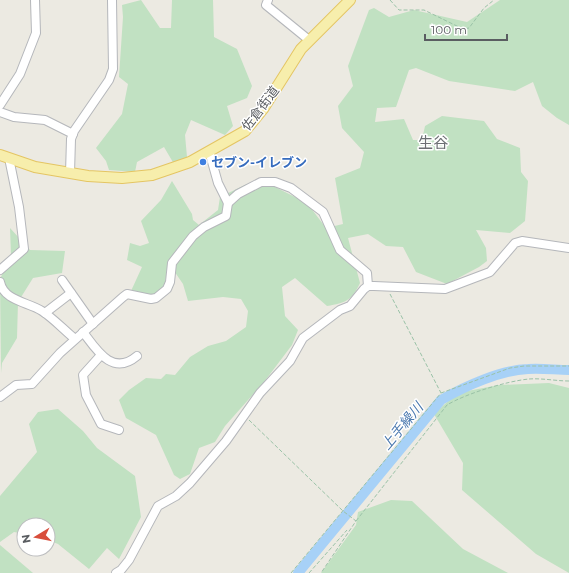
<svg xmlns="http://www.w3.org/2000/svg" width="569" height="573" font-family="Montserrat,'Noto Sans JP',sans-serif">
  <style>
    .green { fill: #c1e1c2 }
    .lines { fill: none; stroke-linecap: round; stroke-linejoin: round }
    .river { stroke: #a7d1f7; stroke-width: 10 }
    .minor-casing { stroke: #b5b7bb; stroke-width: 10 }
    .major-casing { stroke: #e4c563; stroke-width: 12 }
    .path { stroke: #9ac2a7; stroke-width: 1; stroke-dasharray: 4 2; stroke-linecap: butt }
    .minor { stroke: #fff; stroke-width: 8 }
    .major { stroke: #f7eeac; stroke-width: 10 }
    .shop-dot { fill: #3f7fe0; stroke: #fff; stroke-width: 1.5 }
    .labels { text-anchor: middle; stroke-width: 3; stroke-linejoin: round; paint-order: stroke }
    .street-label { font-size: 13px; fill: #5a5d61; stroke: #fff }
    .shop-label { font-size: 13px; font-weight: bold; fill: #366cbe; stroke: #fff; text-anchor: start }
    .water-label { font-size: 14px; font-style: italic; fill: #4a78af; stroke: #fff }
    .quarter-label { font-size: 15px; fill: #6c6f73; stroke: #fff }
  </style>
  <rect width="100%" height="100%" fill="#eceae2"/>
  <!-- green -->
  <g class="green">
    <path d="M141,0L160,28H171L172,0H213L214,37L237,49L252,86L247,98L227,106L233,126L225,135L191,120L185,135L187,157L174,164L164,147L137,162L135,172L109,170L106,161L96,148L122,114L128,84L119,77L123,17L122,5Z"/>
    <path d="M500,0H569V125L557,118L542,106L533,82L515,91L449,81L416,68L409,70L396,107L377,108L375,122L404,119L413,140H422L425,126L442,116L484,121L497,139L520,148L521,172L528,181L525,221L510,233L476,230L486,248L487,261L479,267L447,284L416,272L403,247L386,246L368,234L348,238L360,283C352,300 346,303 327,306L295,278L282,287L285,316L298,330L292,345L264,382L225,426L215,442L199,448L190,474L180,479L174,475L156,435L126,418L119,400L129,390L146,378L161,379L166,374L175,375L190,357L208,346L226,341L246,327L248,311L241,299L223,297L188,301L183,284L168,262L165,284L156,296L131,291L142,267L127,260L130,243L140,246L149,243L141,221L161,200L172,181L192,214L193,220L199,225L218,210L220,197L247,184H269L307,203L326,228L343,224L335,178L360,168L364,152L342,128L338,106L353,86L348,66L369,10L374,8L389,17L414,10L467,22Z"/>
    <path d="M10,228L30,250L65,251L62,273L33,278L18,302L17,338L2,363L1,373L0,279L11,256Z"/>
    <path d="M549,383L569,388V573L536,554L462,490L463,463L434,414L457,393L499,385Z"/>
    <path d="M58,409L83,431L97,448L135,476L141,517L119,559L107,548L89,569L58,544L48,540V525H24V534L14,532L0,542V496L37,452L29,424L38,412Z"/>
    <path d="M391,500L412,501L463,549L508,573H321L356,525L358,512Z"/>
    <path d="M0,545L33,573H0Z"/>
  </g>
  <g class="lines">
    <!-- river -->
    <path class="river" d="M298,573L441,400C465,386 501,370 528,369C542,368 556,370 569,370"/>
    <!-- minor casing -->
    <g class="minor-casing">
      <g id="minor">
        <path d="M268,0L266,5L309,40"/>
        <path d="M0,105L20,74L36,33L35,0"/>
        <path d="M0,112L14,117L45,120L73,134"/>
        <path d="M70,173L71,139L74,131L109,80L113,69L112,0"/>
        <path d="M228,203L238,194L261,182H275L291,188L323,212L340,250L367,273L368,286"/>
        <path d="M0,270L24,249L19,207L9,158"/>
        <path d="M62,280L93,324"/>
        <path d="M0,282C4,301 28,302 42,311C53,318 64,330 75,339"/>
        <path d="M45,313L71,293"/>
        <path d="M83,332C96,349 112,377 137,356"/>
        <path d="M101,355L83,375L86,395L101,424L119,430"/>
        <path d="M0,397L16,385L32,384L60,353L123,297L127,294L151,299L156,298L167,289L170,282L172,263L193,236L204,227L226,216L228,203L218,183L209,151"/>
        <path d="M116,573L121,570L129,560L158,506L176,496L190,483L226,441L260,393L290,361L303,338L340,310L350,306L364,289L368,286H374L445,289L490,272L515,243L522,241L569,248"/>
      </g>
    </g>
    <!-- major casing -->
    <g class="major-casing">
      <path id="major" d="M0,155L35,167L88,176L122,178L152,175L190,162L245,131L263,109L301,49L350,0"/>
    </g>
    <!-- path -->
    <g class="path">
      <path d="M390,0L399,10H424L463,29L469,28L484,8L494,0"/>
      <path d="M390,294L441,393"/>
      <path d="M249,420L343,511L356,521L321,573"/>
      <path d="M356,521L447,405C465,394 507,381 529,379C542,378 556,381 569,381"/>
      <path d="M291,573L441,393L510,368L524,366H569"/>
      <path d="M309,573L347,530"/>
    </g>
    <!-- minor -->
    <use href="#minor" class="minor"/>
    <!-- major -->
    <use href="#major" class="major"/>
  </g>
  <!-- markers -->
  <circle class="shop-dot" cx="203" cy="162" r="4"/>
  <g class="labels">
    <!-- street labels -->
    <g class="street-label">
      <text transform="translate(260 108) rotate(-53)" y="5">佐倉街道</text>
    </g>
    <!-- shop labels -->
    <g class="shop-label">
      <text x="211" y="167">セブン-イレブン</text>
    </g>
    <!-- water labels -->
    <g class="water-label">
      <text transform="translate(402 426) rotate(-50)" y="5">上手繰川</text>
    </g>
    <!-- quarter labels -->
    <g class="quarter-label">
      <text x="433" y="148">生谷</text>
    </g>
  </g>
  <!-- north arrow -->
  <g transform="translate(36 537) rotate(260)"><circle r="19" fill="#ffffff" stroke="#bdbec0"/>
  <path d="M0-3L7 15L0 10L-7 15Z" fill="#d84e3c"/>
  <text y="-6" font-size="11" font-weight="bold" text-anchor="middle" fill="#5a5d61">N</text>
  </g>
  <!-- scale -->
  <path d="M425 34v6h82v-6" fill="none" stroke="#5a5d61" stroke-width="2"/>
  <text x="431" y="34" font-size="12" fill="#5a5d61" stroke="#ffffff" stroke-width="3" paint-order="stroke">100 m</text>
</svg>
